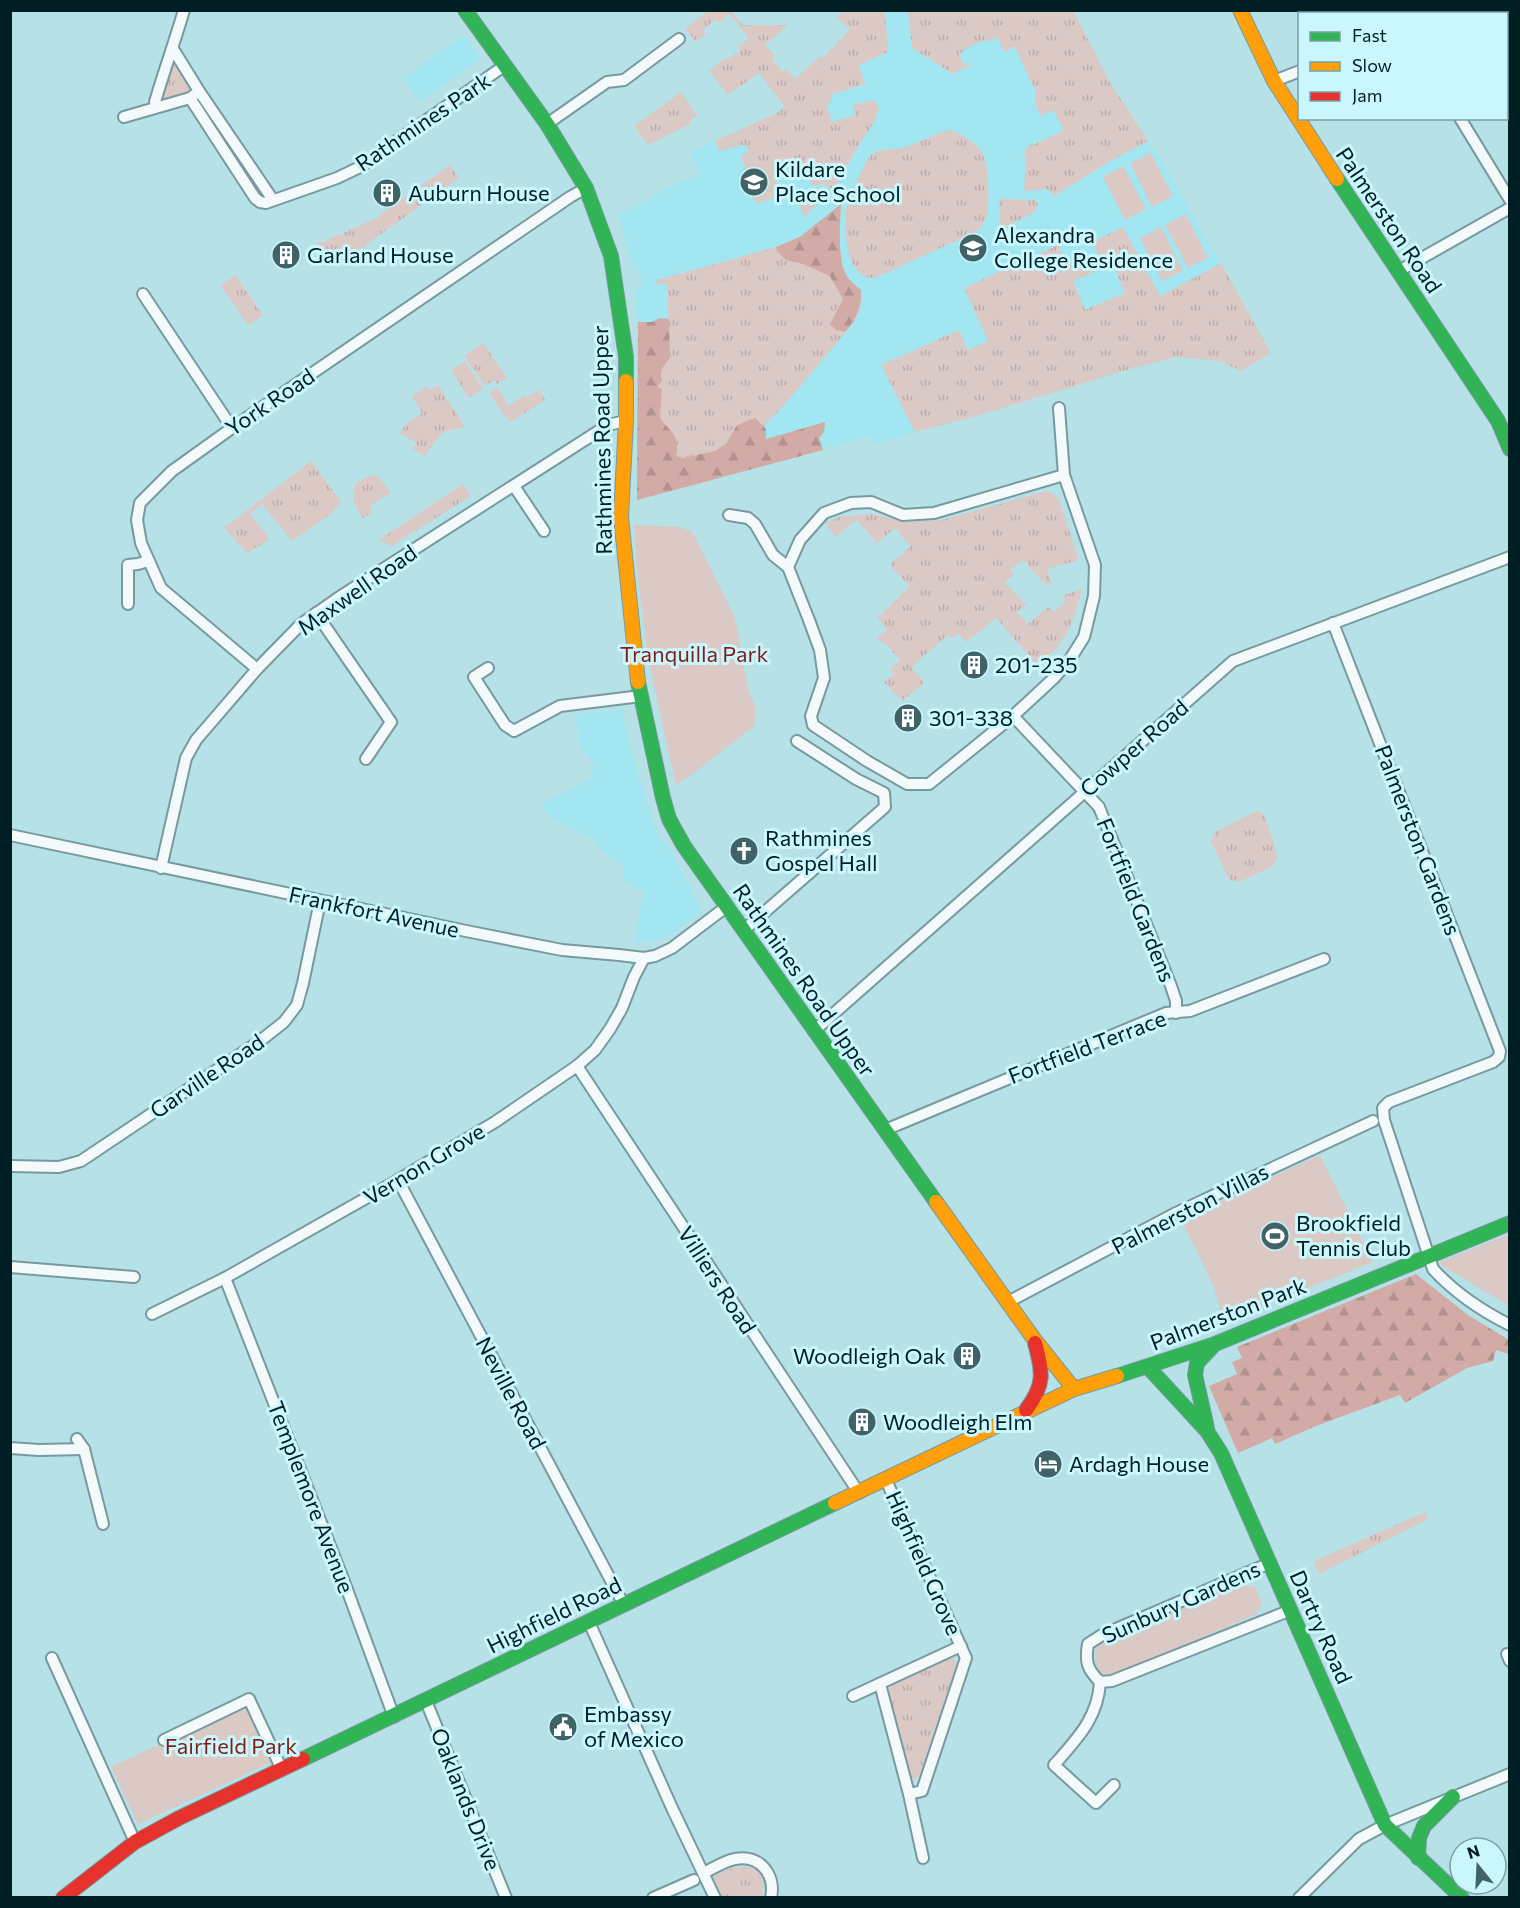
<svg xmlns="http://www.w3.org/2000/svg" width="1520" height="1908" font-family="Commissioner,sans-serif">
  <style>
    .built { fill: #a1e6f0 }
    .grass { fill: url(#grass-tufts) }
    .forest { fill: url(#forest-firs) }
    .green { fill: #dbc9c6 }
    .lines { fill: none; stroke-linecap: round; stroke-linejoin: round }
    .street-casing { stroke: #779a9f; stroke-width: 14 }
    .fast-casing { stroke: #779a9f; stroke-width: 16 }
    .slow-casing { stroke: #779a9f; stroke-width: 16 }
    .jam-casing { stroke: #779a9f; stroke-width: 16 }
    .street { stroke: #f4fafb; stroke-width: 10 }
    .fast { stroke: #30b455; stroke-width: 14 }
    .slow { stroke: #ff9f0a; stroke-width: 14 }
    .jam { stroke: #e5322d; stroke-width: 14 }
    .labels { text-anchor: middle; stroke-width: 6; stroke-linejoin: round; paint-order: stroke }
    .street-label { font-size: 22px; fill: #001f24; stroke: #caf7fe }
    .poi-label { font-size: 22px; fill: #001f24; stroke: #caf7fe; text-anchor: start }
    .park-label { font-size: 22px; fill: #7f1e18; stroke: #caf7fe }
  </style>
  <defs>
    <pattern id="grass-tufts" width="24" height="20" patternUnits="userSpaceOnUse" patternTransform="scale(1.5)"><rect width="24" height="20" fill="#dbc9c6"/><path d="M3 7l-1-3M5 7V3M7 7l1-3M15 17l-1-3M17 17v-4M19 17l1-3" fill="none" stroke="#baacaa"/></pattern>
    <pattern id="forest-firs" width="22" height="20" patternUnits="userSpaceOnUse" patternTransform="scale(1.5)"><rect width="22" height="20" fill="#d2aaa6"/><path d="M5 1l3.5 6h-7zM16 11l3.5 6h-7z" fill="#b2928f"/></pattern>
  </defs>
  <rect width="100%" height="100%" fill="#b6e1e7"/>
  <!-- built -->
  <g class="built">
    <path d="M885,11H908L911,37L1073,11L1112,86L1165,166L1271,353L1241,371L1220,361L1175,357L1123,371L977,416L873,444L870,437H862L853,441L637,500L638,355L636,295L637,290L642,286L638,268L632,266L618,213L644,203L655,194L672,185L700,174L690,152L775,114L802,90L888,52Z"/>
    <path d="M464,35L481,58L420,101L403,78Z"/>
    <path d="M622,710L630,748L653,822L662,841H665L674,856L702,912L673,933L662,938L652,941L636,942L641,902L646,894L624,881L623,867L601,849L592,836L579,833L551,818L546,812L542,804L592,778L593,763L587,752L584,753L578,738L579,735L575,715Z"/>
  </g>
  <!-- grass -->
  <g class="grass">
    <path d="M708,11H731L743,25H788L765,45L775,56L772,59L782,71L786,69L795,79L821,56L823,58L850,29L836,17L843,11H885L888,52L859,65L865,84L830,95L832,102L826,104L832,122L855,115L853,105L873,100L879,106C876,124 868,129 860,143C851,159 843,174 834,190L822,184L812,186L806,164L788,168L787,165L773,169L779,192L794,189L795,193L756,203L741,155L748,153L746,145H741L719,151L715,141L775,114L785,107L759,73L728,95L709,71L727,57L729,59L740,50L738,47L749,38L729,14L719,23L716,19L703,30L706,34L696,42L685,29Z"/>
    <path d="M908,11H1073L1112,86L1148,141L1107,163L1054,196L1048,189L1024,191L1026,156L1022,155L1030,144L1033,145L1064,130L1053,110L1041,116L1035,103V90L1015,47L1004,52L997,37L987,42L984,40L964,49L965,51L959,54L964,65L970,62L971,65L953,74L912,48Z"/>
    <path d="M175,63L177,64L193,89L190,93L162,100L159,98L172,64Z"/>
    <path d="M681,92L697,116L689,121L690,124L648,145L634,126Z"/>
    <path d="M950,130C961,134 974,141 981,151C989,162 990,201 987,215C985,221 982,226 978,231L884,274C880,275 875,278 871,278C845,276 844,228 846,210C847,200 865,161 871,155C878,148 889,150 897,149C916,146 931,134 950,130Z"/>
    <path d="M450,165L459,178L335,267L317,243L321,241L322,243L339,234L340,235L344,234L343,232H348L351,229L377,218L381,216L380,215L395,204L396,205L399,201Z"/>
    <path d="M821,187L832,192L804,217L796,194Z"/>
    <path d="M1004,199L1036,200L1038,205L1035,212L1003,228H1000L999,200Z"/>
    <path d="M841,204C840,222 837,261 847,276C850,281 856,286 861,290L862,303L854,322L786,403L713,480L637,500L638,355L670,351L667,284L656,285L657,280L776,247L800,237Z"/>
    <path d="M1123,227L1160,296L1221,263L1271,353L1241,371L1220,361L1175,357L1123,371L977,416L915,432L881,365L959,330L968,350L988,341L964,288L1058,245L1067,264L1087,255L1096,271L1073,281L1085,310L1125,293L1113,264L1101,260L1092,242Z"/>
    <path d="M235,275L263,315L248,325L221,286Z"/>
    <path d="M483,343L507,378L497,384L494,380L485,386L464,356Z"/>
    <path d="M465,361L483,389L469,398L451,370Z"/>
    <path d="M438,385L465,427L443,432L424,456L413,449L416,443L400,433L405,425L422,413L412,396L427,386L430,390Z"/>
    <path d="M497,388L509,406L525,395L527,397L539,390L545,400L511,422L504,415L489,393Z"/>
    <path d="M311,461L341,502L331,514L292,541L262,504L250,514L270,539L247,553L224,528Z"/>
    <path d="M371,475L378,476L391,493L371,505L370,508L373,512L363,518C355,505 351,501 355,484Z"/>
    <path d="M463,484L471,496L391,546L381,540L377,541Z"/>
    <path d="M1046,491L1052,493L1059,499L1079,560L1047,569L1052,585L1044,583L1023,560L1010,570L1014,574L1005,582L1024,603L1027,604L1017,612L1028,624L1048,607L1054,612L1066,600L1062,596L1082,589C1072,626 1068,640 1038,666L996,618L966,642L958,633L952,638L948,635L911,667L924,683L902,701L884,682L894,674L890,669L900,660L884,642L882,643L877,638L887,629L877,618L910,586L891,567L892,563L911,546L895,528L876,544L874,539L856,520L836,537L825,523L839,517L873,514L907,522L942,520Z"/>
    <path d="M1257,811L1264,814L1278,857L1273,866L1239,882L1229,879L1211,841L1215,832Z"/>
    <path d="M1425,1512L1428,1519L1319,1574L1314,1561Z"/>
    <path d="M951,1657L957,1662L920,1777L911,1779L888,1699L891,1684Z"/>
    <path d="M733,1867H750L760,1872L764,1885L762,1898L718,1897L709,1878Z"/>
  </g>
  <!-- forest -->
  <g class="forest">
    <path d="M841,204C840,222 837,261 847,276C850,281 856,286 861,290C862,307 856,319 845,332L836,330L830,324L843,299L830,276L803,264L786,260L777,251L776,247L800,237Z"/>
    <path d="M660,318L669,319L670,358C663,366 659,370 662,381L657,387L662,389L660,418C672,434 680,434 676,456L683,458L715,451L726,444L737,425L755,418L766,429V439L825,422L824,432L819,438L823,450L637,500L638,322H652Z"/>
    <path d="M1416,1274L1468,1315L1509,1340V1354L1496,1350L1493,1361L1467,1368L1405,1403L1400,1395L1316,1426L1275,1444L1272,1438L1238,1453L1209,1386L1237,1374L1232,1362L1242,1358L1237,1347Z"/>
  </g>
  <!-- green -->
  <g class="green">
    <path d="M1151,153L1173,196L1152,207L1130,163Z"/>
    <path d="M1123,166L1146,209L1125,220L1103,177Z"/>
    <path d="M1186,214L1208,258L1188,268L1165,225Z"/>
    <path d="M1161,227L1183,271L1162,281L1140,238Z"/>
    <path d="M634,525L678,527L692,531L735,618L748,689L756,709L754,726L698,770L676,785L648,659L636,563Z"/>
    <path d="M1320,1155L1373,1262L1224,1322L1214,1287L1181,1219Z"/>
    <path d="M1509,1234V1306L1438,1263Z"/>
    <path d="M1241,1582L1247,1586H1255L1262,1603L1255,1615L1111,1676L1100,1672C1093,1660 1092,1651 1103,1640Z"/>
    <path d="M247,1704L274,1761L138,1824L111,1767Z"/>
  </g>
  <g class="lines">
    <!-- street casing -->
    <g class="street-casing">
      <g id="street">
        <path d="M1443,14L1451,10"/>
        <path d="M173,49L199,91L273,200"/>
        <path d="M1274,81L1300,71"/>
        <path d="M190,98L255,198L260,202L266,203L337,178L358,168L504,66"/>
        <path d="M156,106L155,102C164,71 175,41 184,10"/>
        <path d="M124,117L190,98L194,95"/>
        <path d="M1460,118L1510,200"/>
        <path d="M547,124L607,82L624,80L679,39"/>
        <path d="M1399,271L1510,208"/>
        <path d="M143,294L232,428"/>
        <path d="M514,486L544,531"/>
        <path d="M729,515L748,518L755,524L773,555L788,567L809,620L820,650L824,678L811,716L813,725L867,761L907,784H929L1013,716L1054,678L1069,661L1084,637L1094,596L1095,565L1064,475L1059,408"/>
        <path d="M788,567L800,540L824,513L851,503L871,502L903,515L934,513L1064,475"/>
        <path d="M128,604V565L138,564L148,561"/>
        <path d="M316,613L391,722L366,759"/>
        <path d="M1333,623L1500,1051L1499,1057L1493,1062L1389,1102L1383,1108L1384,1120L1433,1269C1455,1293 1480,1310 1510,1325"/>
        <path d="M488,668L474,677L505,725L514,731L560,706L641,696"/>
        <path d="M257,669L161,588L141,543L137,520L140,503L172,471L232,428L570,197L586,188"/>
        <path d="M1013,716L1099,807L1171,986L1176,1001V1013"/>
        <path d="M10,835L471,932L562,950L619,955L644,958L655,956L672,948L726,907"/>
        <path d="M161,868L186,758L196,740L257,669L301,624L338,598L608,425L626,421"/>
        <path d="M743,931L885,807L884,793L856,779L797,741"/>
        <path d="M814,1031L1233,661L1510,557"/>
        <path d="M577,1066L859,1493"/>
        <path d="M885,1130L1166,1013L1190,1011L1324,959"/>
        <path d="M10,1166L59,1167L81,1161L260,1041L284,1022L297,1005L303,983L320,901"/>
        <path d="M398,1180L624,1605"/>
        <path d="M10,1267L134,1277"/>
        <path d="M225,1278L345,1584L394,1717"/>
        <path d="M1008,1302L1176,1213L1373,1121"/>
        <path d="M152,1314L225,1278L398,1180L495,1122L577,1066L595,1050L610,1029L622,1008L634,977L644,958"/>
        <path d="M77,1439L84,1449L103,1524"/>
        <path d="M10,1448L39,1450L84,1449"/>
        <path d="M886,1480L966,1658L922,1791L909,1794"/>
        <path d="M1270,1563L1102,1635L1088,1644C1085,1662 1087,1669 1100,1682L1112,1681L1291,1610"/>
        <path d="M589,1622L672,1808L715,1898"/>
        <path d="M1507,1654L1510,1661"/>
        <path d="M52,1658L135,1842"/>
        <path d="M1100,1682C1098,1718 1077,1739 1054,1765L1096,1803L1114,1785"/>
        <path d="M880,1684L909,1794L923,1858"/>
        <path d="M853,1696L961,1646"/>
        <path d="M426,1701L506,1898"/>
        <path d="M164,1740L249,1699L282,1770"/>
        <path d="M704,1873C714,1868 724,1861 735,1859C760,1854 776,1875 771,1898"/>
        <path d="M653,1898L694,1880"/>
        <path d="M1299,1898L1359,1839L1385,1825L1510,1774"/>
      </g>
    </g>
    <!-- fast casing -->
    <g class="fast-casing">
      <g id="fast">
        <path d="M465,10L547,124L586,188L611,256L626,357V381"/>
        <path d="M1337,179L1498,421L1510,449"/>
        <path d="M638,682L663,798L669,819L684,846L936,1202"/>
        <path d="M1148,1367L1207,1431L1221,1453L1385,1825L1462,1898"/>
        <path d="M1117,1376L1215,1344L1510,1223"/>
        <path d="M1207,1428L1195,1375L1197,1363L1213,1346"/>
        <path d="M303,1759L835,1503"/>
        <path d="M1418,1858L1419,1838L1424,1826L1453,1797"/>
      </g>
    </g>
    <!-- slow casing -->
    <g class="slow-casing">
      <g id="slow">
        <path d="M1240,10L1274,81L1337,179"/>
        <path d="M626,381V421L621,517L638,682"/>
        <path d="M936,1202L1034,1339L1074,1389"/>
        <path d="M835,1503L1074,1389L1117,1376"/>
      </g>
    </g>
    <!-- jam casing -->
    <g class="jam-casing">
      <g id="jam">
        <path d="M1026,1410C1045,1385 1043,1372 1035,1343"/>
        <path d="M63,1898L135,1842L179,1818L303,1759"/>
      </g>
    </g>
    <!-- street -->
    <use href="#street" class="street"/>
    <!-- fast -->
    <use href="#fast" class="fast"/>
    <!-- slow -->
    <use href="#slow" class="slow"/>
    <!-- jam -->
    <use href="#jam" class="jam"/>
  </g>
  <!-- icons -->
  <defs>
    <g id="school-disc" transform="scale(1.5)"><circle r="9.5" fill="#406368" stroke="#caf7fe"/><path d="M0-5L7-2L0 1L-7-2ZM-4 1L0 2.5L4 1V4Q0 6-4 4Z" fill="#fff"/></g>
    <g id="building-disc" transform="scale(1.5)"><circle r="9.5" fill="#406368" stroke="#caf7fe"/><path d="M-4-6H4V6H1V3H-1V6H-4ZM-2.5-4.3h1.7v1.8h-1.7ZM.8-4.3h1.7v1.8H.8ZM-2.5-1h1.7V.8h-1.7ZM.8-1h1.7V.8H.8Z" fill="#fff"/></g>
    <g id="church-disc" transform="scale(1.5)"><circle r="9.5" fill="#406368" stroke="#caf7fe"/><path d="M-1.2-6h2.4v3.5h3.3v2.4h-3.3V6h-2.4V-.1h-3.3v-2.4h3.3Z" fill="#fff"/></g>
    <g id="stadium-disc" transform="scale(1.5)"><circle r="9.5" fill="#406368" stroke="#caf7fe"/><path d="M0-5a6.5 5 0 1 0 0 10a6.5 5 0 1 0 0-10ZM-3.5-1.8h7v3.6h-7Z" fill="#fff"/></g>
    <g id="hotel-disc" transform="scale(1.5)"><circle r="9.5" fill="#406368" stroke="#caf7fe"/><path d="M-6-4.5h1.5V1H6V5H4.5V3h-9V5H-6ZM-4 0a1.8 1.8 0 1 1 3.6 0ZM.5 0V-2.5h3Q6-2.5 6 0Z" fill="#fff"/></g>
    <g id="civic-disc" transform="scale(1.5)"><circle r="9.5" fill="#406368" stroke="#caf7fe"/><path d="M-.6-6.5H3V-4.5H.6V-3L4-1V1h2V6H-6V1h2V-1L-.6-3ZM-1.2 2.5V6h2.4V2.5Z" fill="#fff"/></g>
  </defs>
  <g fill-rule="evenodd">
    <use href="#school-disc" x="754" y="182"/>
    <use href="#building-disc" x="387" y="193"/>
    <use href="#school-disc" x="973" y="248"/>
    <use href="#building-disc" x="286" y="255"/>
    <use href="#building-disc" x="974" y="665"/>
    <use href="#building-disc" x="908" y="718"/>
    <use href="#church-disc" x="744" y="851"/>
    <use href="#stadium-disc" x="1275" y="1236"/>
    <use href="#building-disc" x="967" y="1356"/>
    <use href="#building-disc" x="862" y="1422"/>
    <use href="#hotel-disc" x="1048" y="1464"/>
    <use href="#civic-disc" x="563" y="1727"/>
  </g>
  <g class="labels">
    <!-- street labels -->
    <g class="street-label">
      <text transform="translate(423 122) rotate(-34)" y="8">Rathmines Park</text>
      <text transform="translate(1389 220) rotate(56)" y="8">Palmerston Road</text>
      <text transform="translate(270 402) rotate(-34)" y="8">York Road</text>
      <text transform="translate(602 440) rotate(-91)" y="8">Rathmines Road Upper</text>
      <text transform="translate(357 590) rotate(-35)" y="8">Maxwell Road</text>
      <text transform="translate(1134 748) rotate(-41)" y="8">Cowper Road</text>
      <text transform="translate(1418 840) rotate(69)" y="8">Palmerston Gardens</text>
      <text transform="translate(1136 900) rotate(68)" y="8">Fortfield Gardens</text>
      <text transform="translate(374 912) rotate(12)" y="8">Frankfort Avenue</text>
      <text transform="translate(804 980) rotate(55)" y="8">Rathmines Road Upper</text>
      <text transform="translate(1087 1047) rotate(-21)" y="8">Fortfield Terrace</text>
      <text transform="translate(207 1076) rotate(-34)" y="8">Garville Road</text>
      <text transform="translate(424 1164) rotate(-31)" y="8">Vernon Grove</text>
      <text transform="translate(1190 1209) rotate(-27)" y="8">Palmerston Villas</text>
      <text transform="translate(717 1280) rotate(57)" y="8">Villiers Road</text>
      <text transform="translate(1228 1314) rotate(-21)" y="8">Palmerston Park</text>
      <text transform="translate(511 1393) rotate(62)" y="8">Neville Road</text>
      <text transform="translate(311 1497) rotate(69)" y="8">Templemore Avenue</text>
      <text transform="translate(924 1563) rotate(66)" y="8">Highfield Grove</text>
      <text transform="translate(1181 1602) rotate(-24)" y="8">Sunbury Gardens</text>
      <text transform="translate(554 1615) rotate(-26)" y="8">Highfield Road</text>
      <text transform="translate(1321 1627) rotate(66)" y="8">Dartry Road</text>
      <text transform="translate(466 1799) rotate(68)" y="8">Oaklands Drive</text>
    </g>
    <!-- poi labels -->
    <g class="poi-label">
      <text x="775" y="177">Kildare<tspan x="775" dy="25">Place School</tspan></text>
      <text x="408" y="201">Auburn House</text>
      <text x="994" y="243">Alexandra<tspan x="994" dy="25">College Residence</tspan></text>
      <text x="307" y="263">Garland House</text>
      <text x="995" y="673">201-235</text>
      <text x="929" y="726">301-338</text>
      <text x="765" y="846">Rathmines<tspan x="765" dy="25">Gospel Hall</tspan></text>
      <text x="1296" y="1231">Brookfield<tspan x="1296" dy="25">Tennis Club</tspan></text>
      <text x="946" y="1364" text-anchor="end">Woodleigh Oak</text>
      <text x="883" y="1430">Woodleigh Elm</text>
      <text x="1069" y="1472">Ardagh House</text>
      <text x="584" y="1722">Embassy<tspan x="584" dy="25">of Mexico</tspan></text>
    </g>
    <!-- park labels -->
    <g class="park-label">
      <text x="694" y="662">Tranquilla Park</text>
      <text x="231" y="1754">Fairfield Park</text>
    </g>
  </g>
  <!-- border -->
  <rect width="1520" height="1908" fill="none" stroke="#001f24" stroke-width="24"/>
  <!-- legend -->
  <rect x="1298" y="12" width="210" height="108" fill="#caf7fe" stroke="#79a1a7" stroke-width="1.5"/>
  <rect x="1310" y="32" width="30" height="9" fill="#30b455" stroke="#79a1a7" stroke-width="1.5"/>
  <text x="1352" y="42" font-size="18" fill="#001f24">Fast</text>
  <rect x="1310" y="62" width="30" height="9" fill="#ff9f0a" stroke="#79a1a7" stroke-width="1.5"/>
  <text x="1352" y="72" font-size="18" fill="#001f24">Slow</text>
  <rect x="1310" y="92" width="30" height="9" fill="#e5322d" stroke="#79a1a7" stroke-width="1.5"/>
  <text x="1352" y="102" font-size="18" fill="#001f24">Jam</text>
  <!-- north arrow -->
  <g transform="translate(1478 1866) rotate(342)"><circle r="28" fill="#caf7fe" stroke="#79a1a7" stroke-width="1.5"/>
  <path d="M0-4.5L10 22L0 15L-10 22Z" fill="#406368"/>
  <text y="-9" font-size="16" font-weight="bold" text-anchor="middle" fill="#001f24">N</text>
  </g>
</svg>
